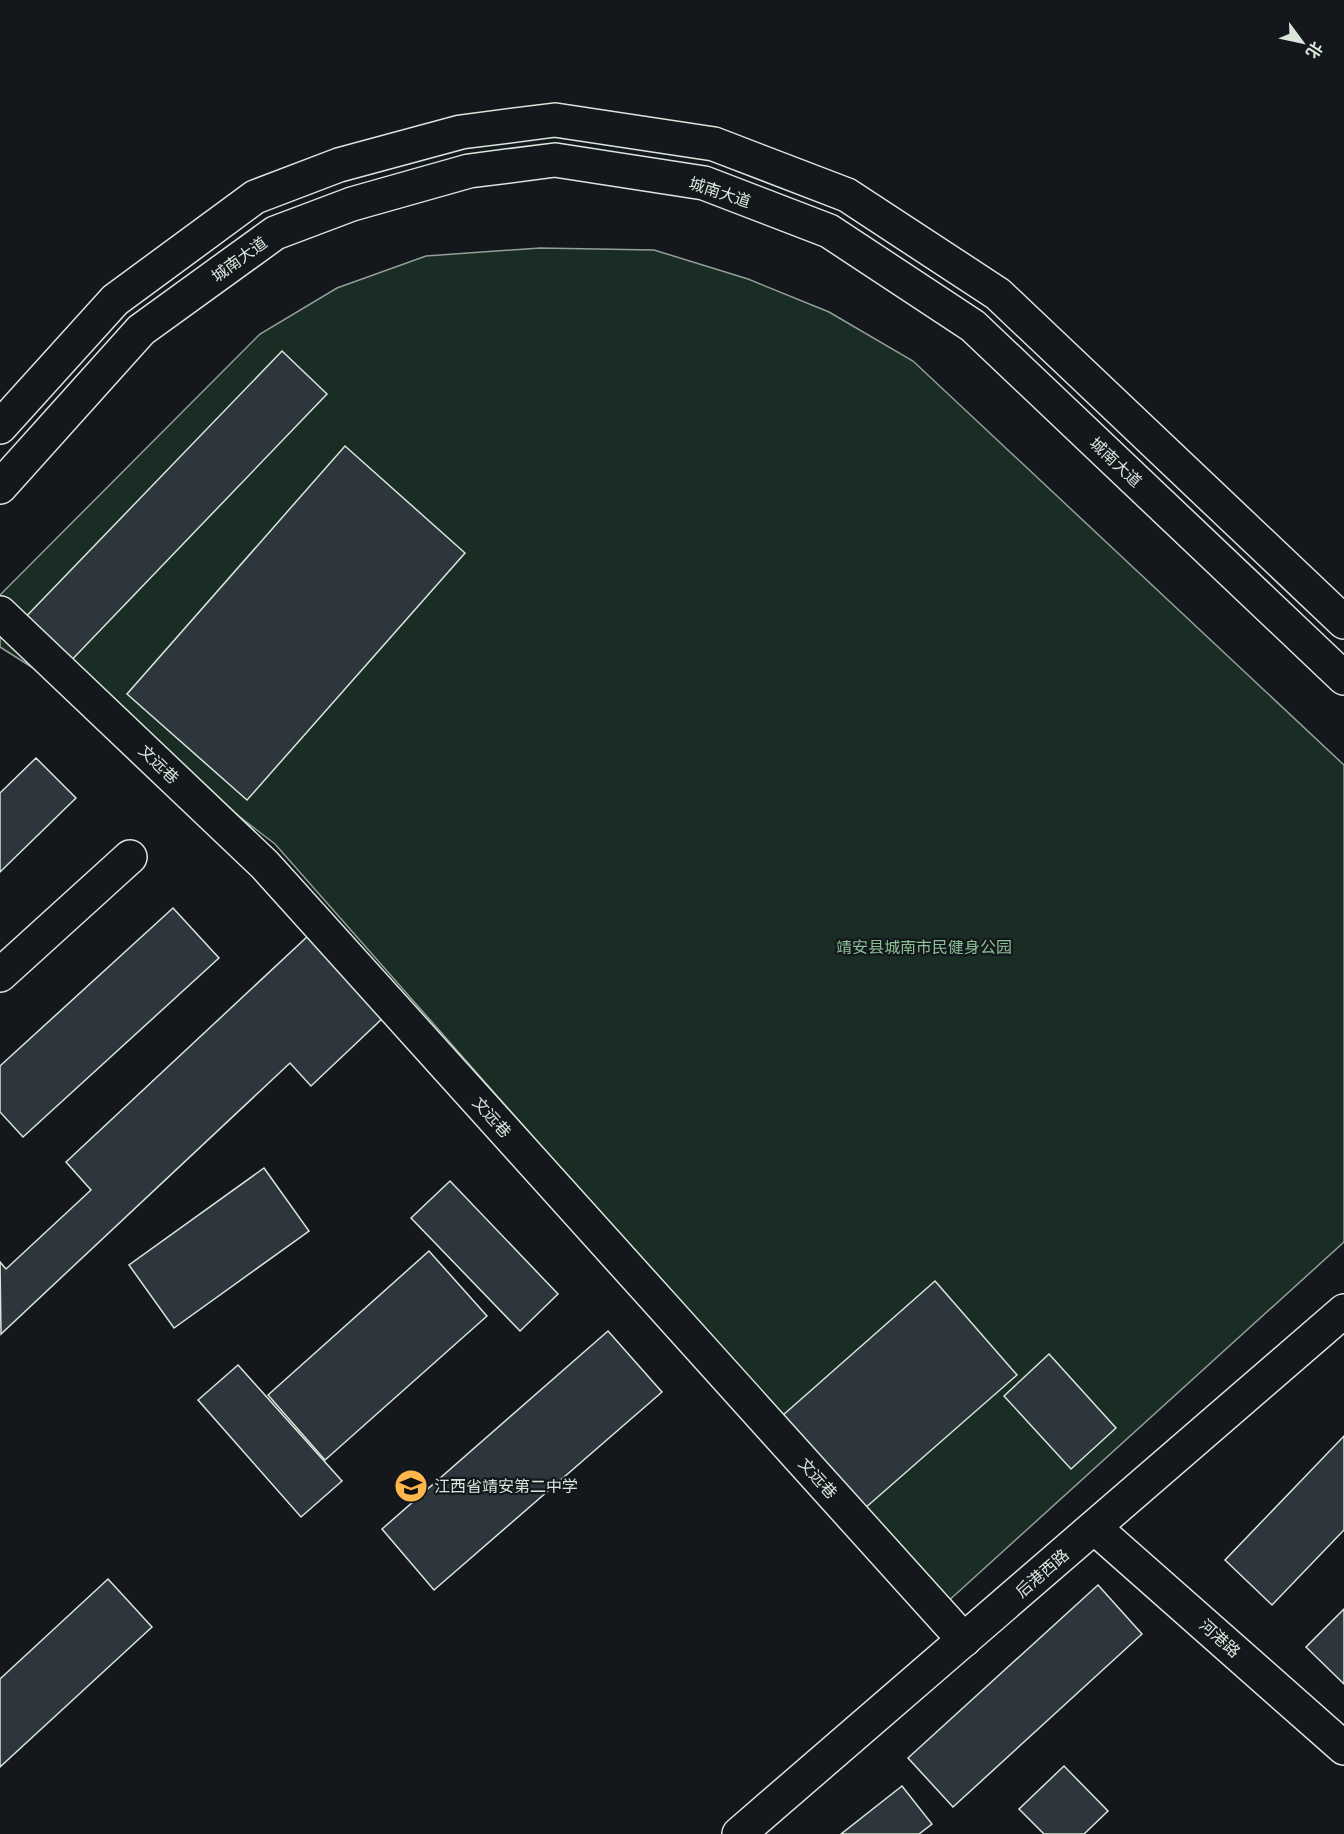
<svg xmlns="http://www.w3.org/2000/svg" width="1344" height="1834" font-family="Jost,'Noto Sans SC',sans-serif">
  <style>
    .green { fill: #1a2d24; stroke: #939e99; stroke-width: 1.5 }
    .building { fill: #2c363c; stroke: #d8e6dc; stroke-width: 1.5 }
    .lines { fill: none; stroke-linecap: round; stroke-linejoin: round }
    .minor-casing { stroke: #d8e6dc; stroke-width: 36 }
    .major-casing { stroke: #d8e6dc; stroke-width: 36 }
    .minor { stroke: #14181c; stroke-width: 33 }
    .major { stroke: #14181c; stroke-width: 33 }
    .labels { text-anchor: middle; stroke-width: 4.5; stroke-linejoin: round; paint-order: stroke }
    .street-label { font-size: 16px; fill: #d8e6dc; stroke: #14181c }
    .park-label { font-size: 16px; fill: #8ac095; stroke: #14181c }
    .poi-label { font-size: 16px; fill: #d8e6dc; stroke: #14181c; text-anchor: start }
  </style>
  <rect width="100%" height="100%" fill="#14181c"/>
  <!-- green -->
  <path class="green" d="M540,248L654,250L748,279L829,312L913,361L1344,765V1242L945,1604L275,844L106,714L0,647V595L260,334L337,288L426,256Z"/>
  <!-- building -->
  <g class="building">
    <path d="M282,351L327,394L63,669L17,626Z"/>
    <path d="M345,446L465,553L247,800L127,694Z"/>
    <path d="M36,758L76,798L0,872V793Z"/>
    <path d="M173,908L219,958L23,1137L0,1112V1066Z"/>
    <path d="M309,935L385,1016L311,1086L290,1063L1,1334L0,1262L6,1269L91,1190L66,1162Z"/>
    <path d="M264,1168L309,1231L174,1328L129,1265Z"/>
    <path d="M450,1181L558,1294L520,1331L411,1218Z"/>
    <path d="M429,1251L487,1316L325,1460L268,1395Z"/>
    <path d="M935,1281L1017,1375L864,1509L782,1416Z"/>
    <path d="M608,1331L662,1392L434,1590L382,1529Z"/>
    <path d="M1049,1354L1116,1428L1071,1469L1004,1396Z"/>
    <path d="M238,1365L342,1481L301,1517L198,1400Z"/>
    <path d="M1344,1436V1530L1272,1605L1225,1560Z"/>
    <path d="M108,1579L152,1627L0,1767V1679Z"/>
    <path d="M1098,1585L1142,1634L953,1807L908,1758Z"/>
    <path d="M1344,1609V1684L1306,1647Z"/>
    <path d="M1064,1766L1108,1811L1084,1834H1044L1019,1809Z"/>
    <path d="M902,1786L932,1824L919,1834H841Z"/>
  </g>
  <g class="lines">
    <!-- minor casing -->
    <g class="minor-casing">
      <g id="minor">
        <path d="M0,613L265,865L964,1640"/>
        <path d="M0,975L130,857"/>
        <path d="M1095,1528L1344,1748"/>
      </g>
    </g>
    <!-- major casing -->
    <g class="major-casing">
      <g id="major">
        <path d="M0,427L115,300L255,197L339,165L461,132L555,120L714,144L847,195L998,294L1344,622"/>
        <path d="M0,487L141,330L275,233L352,204L469,171L555,160L704,183L829,231L973,326L1344,678"/>
        <path d="M739,1834L1344,1311"/>
      </g>
    </g>
    <!-- minor -->
    <use href="#minor" class="minor"/>
    <!-- major -->
    <use href="#major" class="major"/>
  </g>
  <!-- icons -->
  <defs>
    <g id="school-disc" transform="scale(1.725)"><circle r="9.5" fill="#ffb74d" stroke="#14181c"/><path d="M0-5L7-2L0 1L-7-2ZM-4 1L0 2.5L4 1V4Q0 6-4 4Z" fill="#111"/></g>
  </defs>
  <g fill-rule="evenodd">
    <use href="#school-disc" x="411" y="1486"/>
  </g>
  <g class="labels">
    <!-- street labels -->
    <g class="street-label">
      <text transform="translate(720 192) rotate(18)" y="6">城南大道</text>
      <text transform="translate(239 259) rotate(-36)" y="6">城南大道</text>
      <text transform="translate(1116 462) rotate(43)" y="6">城南大道</text>
      <text transform="translate(159 764) rotate(44)" y="6">文远巷</text>
      <text transform="translate(492 1117) rotate(48)" y="6">文远巷</text>
      <text transform="translate(818 1478) rotate(48)" y="6">文远巷</text>
      <text transform="translate(1042 1573) rotate(-41)" y="6">后港西路</text>
      <text transform="translate(1220 1638) rotate(42)" y="6">河港路</text>
    </g>
    <!-- park labels -->
    <g class="park-label">
      <text x="924" y="953">靖安县城南市民健身公园</text>
    </g>
    <!-- poi labels -->
    <g class="poi-label">
      <text x="434" y="1492">江西省靖安第二中学</text>
    </g>
  </g>
  <!-- north arrow -->
  <g transform="translate(1302 42) rotate(123)" stroke="#14181c" stroke-width="4.5" paint-order="stroke">
  <path d="M0-4.5L10 22L0 15L-10 22Z" fill="#d8e6dc"/>
  <text y="-9" font-size="16" font-weight="bold" text-anchor="middle" fill="#d8e6dc">北</text>
  </g>
</svg>
